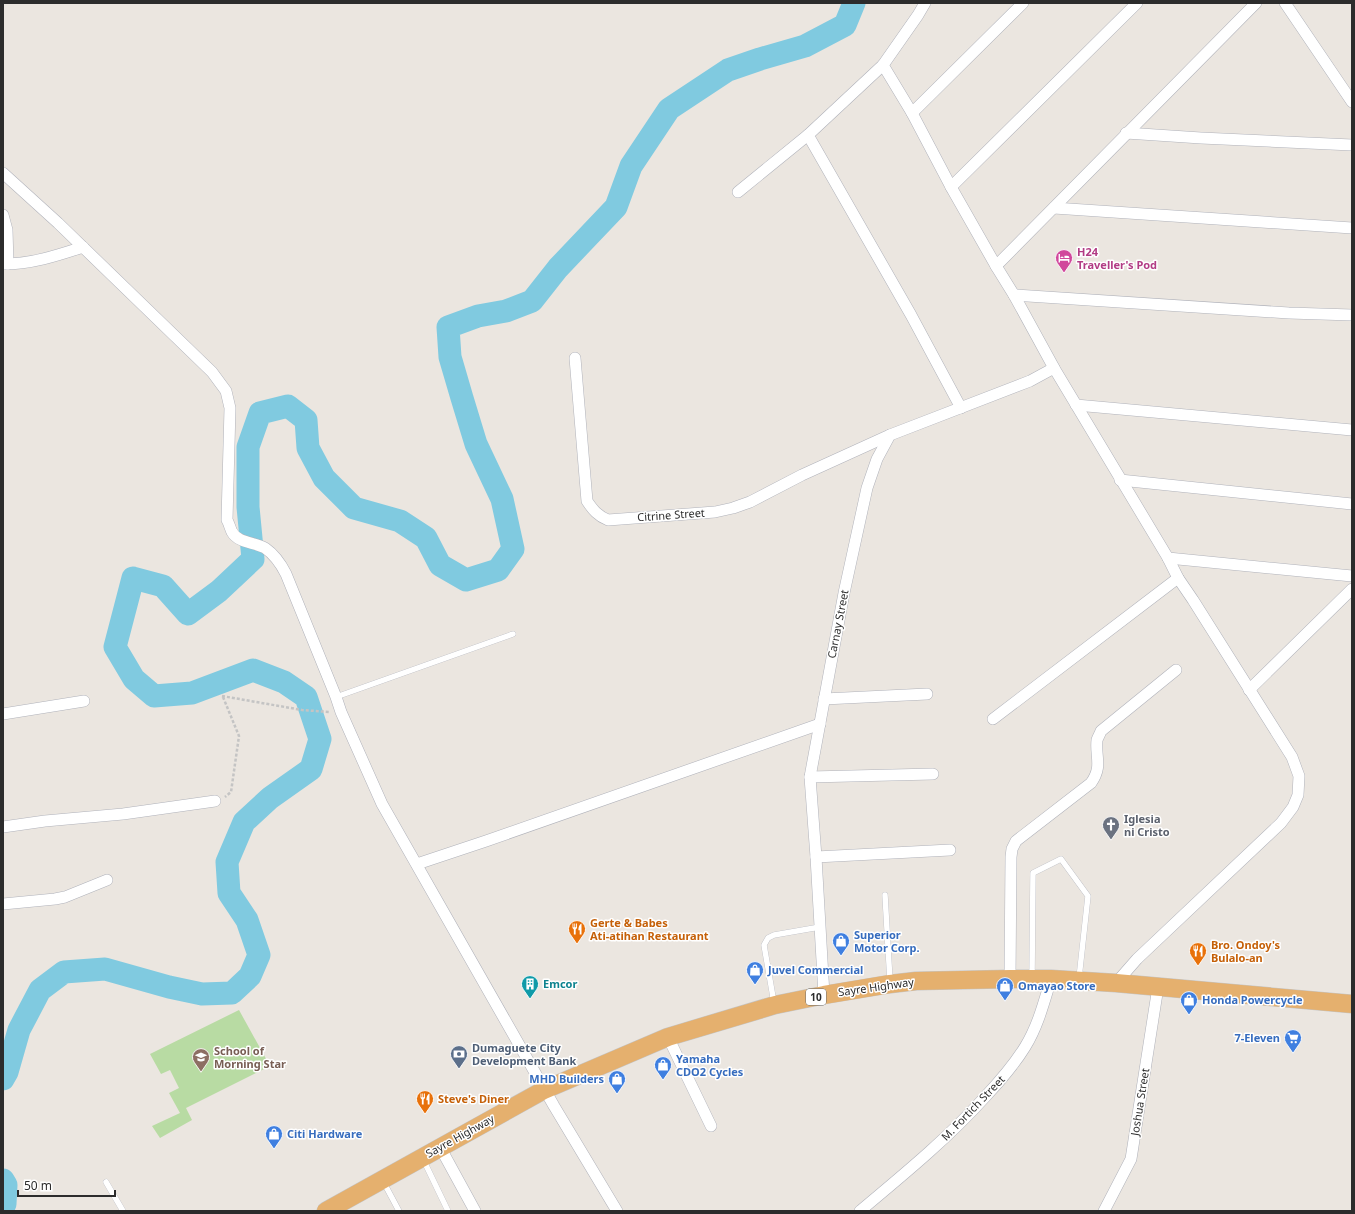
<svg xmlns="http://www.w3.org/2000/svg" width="1355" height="1214" font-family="'Noto Sans',sans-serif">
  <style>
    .green { fill: #b8dba3 }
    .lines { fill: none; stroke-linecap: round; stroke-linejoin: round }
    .river { stroke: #80cae0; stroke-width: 23 }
    .service-casing { stroke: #b0b2ba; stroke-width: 6 }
    .minor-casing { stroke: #b0b2ba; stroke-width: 12 }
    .trunk-casing { stroke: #c4c4c4; stroke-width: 19 }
    .path { stroke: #c4c4c4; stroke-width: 2.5; stroke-dasharray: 3 2; stroke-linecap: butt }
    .service { stroke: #fff; stroke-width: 5.5 }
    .minor { stroke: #fff; stroke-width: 11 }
    .trunk { stroke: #e5b06e; stroke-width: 18 }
    .labels { text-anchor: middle; stroke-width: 3; stroke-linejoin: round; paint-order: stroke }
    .shield { fill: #fff; stroke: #6b6b6b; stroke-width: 1 }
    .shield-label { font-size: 10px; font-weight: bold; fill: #2c2c2c }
    .hotel-label { font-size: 11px; font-weight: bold; fill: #b23c85; stroke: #fff; text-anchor: start }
    .street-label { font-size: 11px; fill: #2c2c2c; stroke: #fff }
    .worship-label { font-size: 11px; font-weight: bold; fill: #5b616d; stroke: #fff; text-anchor: start }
    .food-label { font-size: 11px; font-weight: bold; fill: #c56008; stroke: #fff; text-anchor: start }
    .shop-label { font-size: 11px; font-weight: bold; fill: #366cbe; stroke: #fff; text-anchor: start }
    .culture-label { font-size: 11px; font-weight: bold; fill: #0d838f; stroke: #fff; text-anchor: start }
    .service-label { font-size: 11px; font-weight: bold; fill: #4e5e75; stroke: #fff; text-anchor: start }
    .education-label { font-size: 11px; font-weight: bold; fill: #785e54; stroke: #fff; text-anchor: start }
  </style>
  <rect width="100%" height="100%" fill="#ebe6e0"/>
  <!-- green -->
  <path class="green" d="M239,1010L270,1066L186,1108L192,1120L160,1138L152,1126L180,1113L169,1093L179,1088L170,1070L161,1074L150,1054Z"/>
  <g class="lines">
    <!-- river -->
    <g class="river">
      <path d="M3,1079L7,1072L19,1030L40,990L64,972L105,969L169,987L202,994L232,993L250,976L259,955L247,920L229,893L227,862L244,822L270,798L311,769L320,739L306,697L284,682L253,670L192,693L154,696L134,679L115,647L133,578L163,586L188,614L219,591L253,559L248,507V447L260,413L288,406L306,420L308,448L324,478L354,508L400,521L426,538L440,565L466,580L498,570L513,549L502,499L476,444L462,398L450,357L448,327L478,316L506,311L532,301L558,268L616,207L631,166L669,109L728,70L760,59L805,46L845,25L854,3"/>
      <path d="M3,1180L6,1185L5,1204L3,1205"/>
    </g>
    <!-- service casing -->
    <g class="service-casing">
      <g id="service">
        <path d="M336,697L513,634"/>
        <path d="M885,895L890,981"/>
        <path d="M1032,977L1033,873L1061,859L1088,896L1079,978"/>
        <path d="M774,1003L764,945L768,938L774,935L820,927"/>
        <path d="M423,1159L448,1211"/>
        <path d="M383,1181L399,1211"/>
        <path d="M106,1182L123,1211"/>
      </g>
    </g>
    <!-- minor casing -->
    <g class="minor-casing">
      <g id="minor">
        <path d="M925,3L918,15L883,65L912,113L951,187L996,266L1014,295L1054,368L1168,558L1178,578L1193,600L1292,757L1299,776L1298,795L1293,807L1281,823L1137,959L1116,983"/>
        <path d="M1285,3L1352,102"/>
        <path d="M883,65L808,135L911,315L961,408"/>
        <path d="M912,113L1023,3"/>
        <path d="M1126,133L1201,138L1352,145"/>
        <path d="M3,173L58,223L212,372L226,391L230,408L227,520C229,523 230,528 232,532C238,543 254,542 265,548C275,555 281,564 286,574L336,697L341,712L382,804L554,1106L617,1211"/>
        <path d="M951,187L1137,3"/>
        <path d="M738,192L808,135"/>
        <path d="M1054,208L1352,228"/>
        <path d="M3,215L7,230L8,264"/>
        <path d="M3,264C31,264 56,256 83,247"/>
        <path d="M996,266L1256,3"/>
        <path d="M1014,295L1289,313L1352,315"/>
        <path d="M575,358L587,501C593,510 598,516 608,520L715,512L733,508L750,502L802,475L890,435"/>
        <path d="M1076,405L1352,430"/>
        <path d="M1120,480L1352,504"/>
        <path d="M1168,558L1352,576"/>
        <path d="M1249,690L1352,589"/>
        <path d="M824,699L927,694"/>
        <path d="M3,714L84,701"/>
        <path d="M993,719L1178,578"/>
        <path d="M810,777L933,774"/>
        <path d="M3,827L45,821L123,814L215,801"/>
        <path d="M816,857L950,850"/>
        <path d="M417,864L486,841L820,724"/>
        <path d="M3,904L55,899L65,897L107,880"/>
        <path d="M1010,979L1011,857L1012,849L1016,841L1091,783C1103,766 1095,757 1097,740C1098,737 1100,734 1101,731L1176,670"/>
        <path d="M824,995L816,857L810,777L844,593L867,488L877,459L890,435L1030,381L1054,368"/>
        <path d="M668,1037L711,1126"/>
        <path d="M440,1147L475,1211"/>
        <path d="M860,1211C903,1175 947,1139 985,1097C1000,1081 1014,1065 1025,1047C1038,1026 1044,1002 1051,979"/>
        <path d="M1104,1211L1131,1159L1158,987"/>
      </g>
    </g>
    <!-- trunk casing -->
    <g class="trunk-casing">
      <path id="trunk" d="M326,1211L544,1090L668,1037L775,1005L824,995L890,984L916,981L1010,979H1051L1116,983L1352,1004"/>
    </g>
    <!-- path -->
    <g class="path">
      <path d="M222,696L302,710L329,712"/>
      <path d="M223,697L239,736L231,792L225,797"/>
    </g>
    <!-- service -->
    <use href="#service" class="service"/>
    <!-- minor -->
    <use href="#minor" class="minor"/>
    <!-- trunk -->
    <use href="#trunk" class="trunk"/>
  </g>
  <!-- icons -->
  <defs>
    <g id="hotel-pin" transform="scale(0.9)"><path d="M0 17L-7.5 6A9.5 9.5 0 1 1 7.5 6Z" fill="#d1479c" stroke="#fff"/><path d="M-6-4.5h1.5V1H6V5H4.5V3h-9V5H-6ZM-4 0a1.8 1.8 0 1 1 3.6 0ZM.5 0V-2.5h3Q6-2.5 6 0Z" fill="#fff"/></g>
    <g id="church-pin" transform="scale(0.9)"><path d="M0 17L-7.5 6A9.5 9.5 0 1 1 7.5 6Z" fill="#6b7280" stroke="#fff"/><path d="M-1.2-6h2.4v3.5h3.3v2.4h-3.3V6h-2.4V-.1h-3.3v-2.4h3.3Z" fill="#fff"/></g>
    <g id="restaurant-pin" transform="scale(0.9)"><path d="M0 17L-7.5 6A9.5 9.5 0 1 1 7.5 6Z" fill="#e8710a" stroke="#fff"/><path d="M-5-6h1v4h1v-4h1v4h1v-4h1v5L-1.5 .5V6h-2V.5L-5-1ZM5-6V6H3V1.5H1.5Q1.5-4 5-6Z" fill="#fff"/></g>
    <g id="shop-pin" transform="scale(0.9)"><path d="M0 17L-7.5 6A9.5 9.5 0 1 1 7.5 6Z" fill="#3f7fe0" stroke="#fff"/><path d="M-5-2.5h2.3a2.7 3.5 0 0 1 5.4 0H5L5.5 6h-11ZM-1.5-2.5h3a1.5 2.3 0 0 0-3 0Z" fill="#fff"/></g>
    <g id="building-pin" transform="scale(0.9)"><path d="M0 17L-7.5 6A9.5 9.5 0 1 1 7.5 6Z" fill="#0f9aa8" stroke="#fff"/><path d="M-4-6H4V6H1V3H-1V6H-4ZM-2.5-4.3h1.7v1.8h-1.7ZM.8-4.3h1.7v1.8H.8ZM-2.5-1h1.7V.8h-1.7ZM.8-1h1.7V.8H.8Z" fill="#fff"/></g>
    <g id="supermarket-pin" transform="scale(0.9)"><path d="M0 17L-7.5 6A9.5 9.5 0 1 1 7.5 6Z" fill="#3f7fe0" stroke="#fff"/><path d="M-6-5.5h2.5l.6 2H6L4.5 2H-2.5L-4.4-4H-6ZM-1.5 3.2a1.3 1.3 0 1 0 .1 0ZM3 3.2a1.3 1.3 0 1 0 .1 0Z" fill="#fff"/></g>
    <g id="bank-pin" transform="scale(0.9)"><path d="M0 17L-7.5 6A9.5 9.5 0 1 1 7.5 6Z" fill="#5c6f8a" stroke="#fff"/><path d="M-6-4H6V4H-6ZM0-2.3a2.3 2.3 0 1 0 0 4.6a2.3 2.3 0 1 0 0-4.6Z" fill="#fff"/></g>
    <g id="school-pin" transform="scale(0.9)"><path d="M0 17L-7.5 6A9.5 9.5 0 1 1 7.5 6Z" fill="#8d6e63" stroke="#fff"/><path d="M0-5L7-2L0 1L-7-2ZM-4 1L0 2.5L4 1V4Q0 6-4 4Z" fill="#fff"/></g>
  </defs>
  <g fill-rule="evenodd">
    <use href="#hotel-pin" x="1064" y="258"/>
    <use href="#church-pin" x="1111" y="825"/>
    <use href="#restaurant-pin" x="577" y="929"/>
    <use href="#shop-pin" x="841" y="941"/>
    <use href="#restaurant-pin" x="1198" y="951"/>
    <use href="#shop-pin" x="755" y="970"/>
    <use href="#building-pin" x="530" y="984"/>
    <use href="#shop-pin" x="1005" y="986"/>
    <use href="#shop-pin" x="1189" y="1000"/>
    <use href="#supermarket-pin" x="1293" y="1038"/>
    <use href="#bank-pin" x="459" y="1054"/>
    <use href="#school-pin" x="201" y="1057"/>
    <use href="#shop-pin" x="663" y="1065"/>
    <use href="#shop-pin" x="617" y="1079"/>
    <use href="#restaurant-pin" x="425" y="1099"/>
    <use href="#shop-pin" x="274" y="1134"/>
  </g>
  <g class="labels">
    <!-- shield labels -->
    <rect class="shield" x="806" y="989" width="20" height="16" rx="3"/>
    <g class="shield-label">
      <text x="816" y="1001">10</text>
    </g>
    <!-- hotel labels -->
    <g class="hotel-label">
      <text x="1077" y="256">H24<tspan x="1077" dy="13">Traveller's Pod</tspan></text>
    </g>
    <!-- street labels -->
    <g class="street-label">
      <text transform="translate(671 515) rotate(-4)" y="4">Citrine Street</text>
      <text transform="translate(838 624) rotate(-79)" y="4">Carnay Street</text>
      <text transform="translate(876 987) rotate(-8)" y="4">Sayre Highway</text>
      <text transform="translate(1140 1102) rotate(-81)" y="4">Joshua Street</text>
      <text transform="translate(973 1108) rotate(-46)" y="4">M. Fortich Street</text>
      <text transform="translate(460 1136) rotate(-29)" y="4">Sayre Highway</text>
    </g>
    <!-- worship labels -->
    <g class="worship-label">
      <text x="1124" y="823">Iglesia<tspan x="1124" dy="13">ni Cristo</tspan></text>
    </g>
    <!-- food labels -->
    <g class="food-label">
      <text x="590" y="927">Gerte &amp; Babes<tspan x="590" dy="13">Ati-atihan Restaurant</tspan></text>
      <text x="1211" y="949">Bro. Ondoy's<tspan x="1211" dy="13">Bulalo-an</tspan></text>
      <text x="438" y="1103">Steve's Diner</text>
    </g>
    <!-- shop labels -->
    <g class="shop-label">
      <text x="854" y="939">Superior<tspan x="854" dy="13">Motor Corp.</tspan></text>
      <text x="768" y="974">Juvel Commercial</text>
      <text x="1018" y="990">Omayao Store</text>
      <text x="1202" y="1004">Honda Powercycle</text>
      <text x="1280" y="1042" text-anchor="end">7-Eleven</text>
      <text x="676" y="1063">Yamaha<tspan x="676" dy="13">CDO2 Cycles</tspan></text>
      <text x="604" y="1083" text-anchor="end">MHD Builders</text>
      <text x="287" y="1138">Citi Hardware</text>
    </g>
    <!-- culture labels -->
    <g class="culture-label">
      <text x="543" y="988">Emcor</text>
    </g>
    <!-- service labels -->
    <g class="service-label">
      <text x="472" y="1052">Dumaguete City<tspan x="472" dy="13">Development Bank</tspan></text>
    </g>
    <!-- education labels -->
    <g class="education-label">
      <text x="214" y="1055">School of<tspan x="214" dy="13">Morning Star</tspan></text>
    </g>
  </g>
  <!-- border -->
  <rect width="1355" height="1214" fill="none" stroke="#2c2c2c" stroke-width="8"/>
  <!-- scale -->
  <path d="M18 1190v6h97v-6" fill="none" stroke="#2c2c2c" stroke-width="2"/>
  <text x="24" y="1190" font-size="12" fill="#2c2c2c" stroke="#ffffff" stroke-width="3" paint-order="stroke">50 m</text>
</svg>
